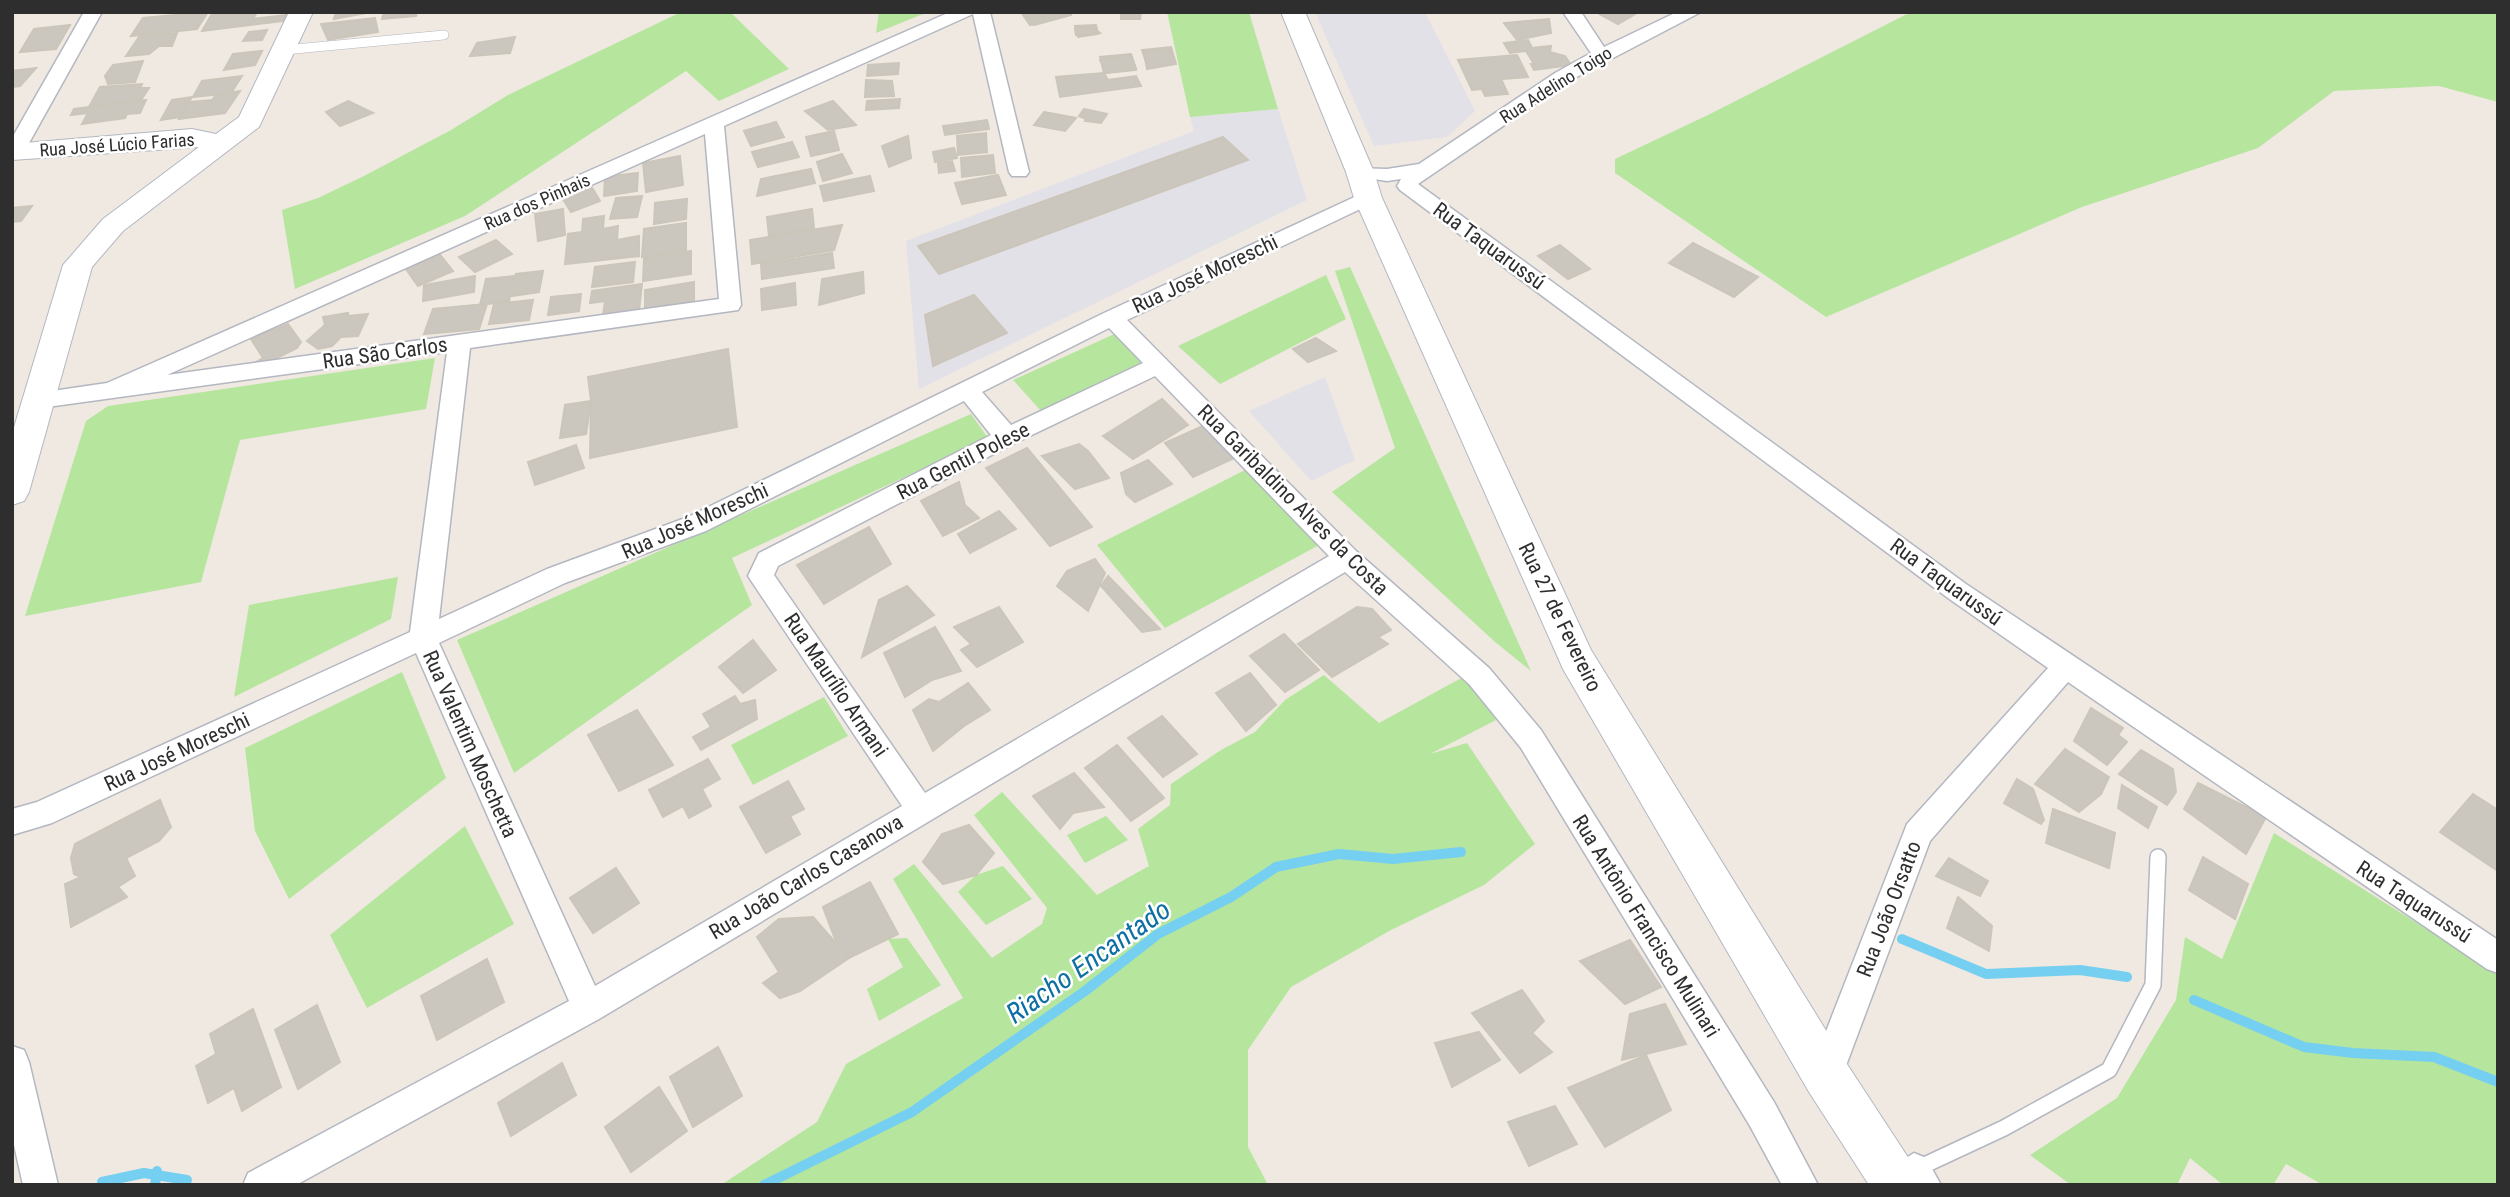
<svg xmlns="http://www.w3.org/2000/svg" width="2510" height="1197" font-family="'Roboto Condensed',sans-serif">
  <style>
    .industrial { fill: #e3e1e8 }
    .green { fill: #b6e59e }
    .lines { fill: none; stroke-linecap: round; stroke-linejoin: round }
    .stream { stroke: #75cff0; stroke-width: 10 }
    .building { fill: #cbc7bf; stroke: #cbc5ba; stroke-width: 2 }
    .lane-far1-casing { stroke: #b4b7c1; stroke-width: 10 }
    .lane-casing { stroke: #b4b7c1; stroke-width: 18 }
    .street-casing { stroke: #b4b7c1; stroke-width: 3 }
    .secondary-casing { stroke: #b4b7c1; stroke-width: 2 }
    .lane-far1 { stroke: #fff; stroke-width: 9 }
    .lane { stroke: #fff; stroke-width: 15 }
    .street { fill: #fff; fill-rule: evenodd }
    .secondary { fill: #fff; fill-rule: evenodd }
    .labels { text-anchor: middle; stroke-width: 5; stroke-linejoin: round; paint-order: stroke }
    .far-street-label { font-size: 18px; fill: #2e2e2e; stroke: #fff }
    .street-label { font-size: 21px; fill: #2e2e2e; stroke: #fff }
    .near-water-label { font-size: 28px; font-style: italic; fill: #0d6fa3; stroke: #fff }
  </style>
  <rect width="100%" height="100%" fill="#efe9e1"/>
  <!-- industrial -->
  <g class="industrial">
    <path d="M1315,12H1425L1475,111L1447,137L1374,146Z"/>
    <path d="M1278,109L1307,200L919,389L906,241L1194,131L1190,117Z"/>
    <path d="M1325,377L1355,460L1311,481L1249,411Z"/>
  </g>
  <!-- green -->
  <g class="green">
    <path d="M681,12H730L789,69L719,101L686,71L465,216L295,289L282,210L318,198L364,176L451,130L508,95Z"/>
    <path d="M879,12H928L876,33Z"/>
    <path d="M1167,12H1249L1278,109L1190,117Z"/>
    <path d="M1911,12H2498V102L2439,86L2334,91L2258,148L2082,207L1826,317L1615,173V159L1708,115Z"/>
    <path d="M1350,267L1531,671L1494,641L1332,492L1395,448L1335,271Z"/>
    <path d="M1326,275L1346,319L1220,384L1178,346Z"/>
    <path d="M1121,331L1149,361L1041,411L1013,380Z"/>
    <path d="M435,358L426,409L240,440L201,582L25,616L86,421L108,406Z"/>
    <path d="M971,414L988,438L732,558L752,605L514,773L457,640Z"/>
    <path d="M1249,468L1321,544L1165,628L1097,545Z"/>
    <path d="M398,577L391,619L234,697L249,605Z"/>
    <path d="M402,672L446,778L289,899L255,831L245,748Z"/>
    <path d="M1324,675L1379,723L1465,676L1496,720L1430,754L1467,743L1535,844L1484,885L1391,930L1291,987L1248,1050V1147L1268,1185H721L817,1122L846,1064L963,998L893,879L914,864L992,958L1042,924L1047,908L974,815L1002,792L1097,895L1149,866L1138,829L1170,805L1171,784L1221,750L1255,732L1285,700Z"/>
    <path d="M824,697L848,736L753,785L731,745Z"/>
    <path d="M1106,816L1128,840L1085,863L1067,835Z"/>
    <path d="M465,826L514,924L367,1008L330,935Z"/>
    <path d="M2274,833L2498,974V1185H2323L2286,1164L2273,1185H2223L2190,1158L2177,1185H2071L2030,1155L2117,1098L2176,1000L2185,937L2222,959Z"/>
    <path d="M1003,866L1032,899L986,925L958,892L976,875Z"/>
    <path d="M907,938L941,985L879,1021L867,989L903,967L888,939Z"/>
  </g>
  <g class="lines">
    <!-- stream -->
    <g class="stream">
      <path d="M1902,939L1986,974L2080,970L2127,977"/>
      <path d="M2194,1000L2304,1047L2353,1053L2434,1057L2498,1082"/>
      <path d="M102,1182L144,1173L187,1180"/>
      <path d="M155,1185L157,1171"/>
      <path d="M764,1185L912,1112L1085,991L1158,934L1231,897L1276,867L1339,854L1393,859L1461,852"/>
    </g>
  </g>
  <!-- building -->
  <g class="building">
    <path d="M208,12L197,29L131,36L143,18Z"/>
    <path d="M213,12H257L253,19L295,14L291,20L202,31Z"/>
    <path d="M336,12H371L334,19Z"/>
    <path d="M384,12H417L416,16L382,19Z"/>
    <path d="M1021,12H1064L1067,16L1030,25Z"/>
    <path d="M1024,12H1069L1071,15L1034,25Z"/>
    <path d="M1121,12H1141L1140,19H1121Z"/>
    <path d="M1596,12H1637V13L1618,24Z"/>
    <path d="M375,18L378,32L328,40L321,24Z"/>
    <path d="M1549,19L1551,33L1517,40L1504,23Z"/>
    <path d="M70,25L56,49L20,52L34,29Z"/>
    <path d="M1096,25L1098,34L1078,37L1075,26Z"/>
    <path d="M1093,28L1100,33L1076,35L1075,29Z"/>
    <path d="M267,30L262,40L243,41L249,32Z"/>
    <path d="M177,33L172,46H159L149,54L126,56L139,37Z"/>
    <path d="M515,37L510,53L470,56L477,43Z"/>
    <path d="M1528,40L1532,48L1551,46L1550,52L1565,56L1571,65L1534,70L1531,64H1534L1526,51L1510,53L1504,43Z"/>
    <path d="M1171,47L1176,64L1148,68L1142,50Z"/>
    <path d="M1169,48L1175,64L1147,69L1144,52Z"/>
    <path d="M262,51L255,65L224,70L233,54Z"/>
    <path d="M1131,54L1136,69L1104,73L1100,57Z"/>
    <path d="M1131,55L1136,70L1107,73L1100,60Z"/>
    <path d="M1517,55L1528,77L1501,79L1508,94L1485,96L1482,89L1472,90L1458,60Z"/>
    <path d="M143,61L135,82L108,84L105,76L113,65Z"/>
    <path d="M899,63L898,74L867,76L868,65Z"/>
    <path d="M36,68L20,86L12,87V71Z"/>
    <path d="M1104,73L1108,80L1136,76L1141,86L1060,97L1056,77Z"/>
    <path d="M242,76L231,93L193,97L202,81Z"/>
    <path d="M866,80L892,81L894,96L865,97Z"/>
    <path d="M142,84L140,88H149L141,100L89,107L100,87Z"/>
    <path d="M240,91L225,113L179,119L190,102L212,100L216,95Z"/>
    <path d="M192,97L180,117L161,120L172,100Z"/>
    <path d="M900,99L899,108L866,110L867,101Z"/>
    <path d="M146,100L140,113L127,114L125,118L82,124L88,113L71,115L74,109Z"/>
    <path d="M348,101L373,113L340,126L326,112Z"/>
    <path d="M833,101L856,125L828,130L805,111Z"/>
    <path d="M1084,109L1107,114L1101,123L1085,121L1086,119L1079,116Z"/>
    <path d="M1044,112L1076,118L1065,131L1034,125Z"/>
    <path d="M987,120L989,129L945,135L943,126Z"/>
    <path d="M776,122L784,137L751,146L744,131Z"/>
    <path d="M834,131L839,150L811,156L806,137Z"/>
    <path d="M986,133L987,152L958,155L957,136Z"/>
    <path d="M908,136L911,158L889,167L882,146Z"/>
    <path d="M1223,137L1248,160L939,274L918,246Z"/>
    <path d="M792,142L799,157L758,167L752,152Z"/>
    <path d="M954,148L957,158L935,162L933,152Z"/>
    <path d="M842,154L852,173L823,181L817,162Z"/>
    <path d="M993,155L995,173L962,177L961,158Z"/>
    <path d="M680,156L683,185L646,192L643,163Z"/>
    <path d="M952,161L955,171L939,173L938,163Z"/>
    <path d="M811,169L815,183L757,196L761,179Z"/>
    <path d="M638,173L637,191L604,196L605,177Z"/>
    <path d="M998,175L1006,195L962,204L955,183Z"/>
    <path d="M870,176L874,191L824,201L820,186Z"/>
    <path d="M591,186L600,201L571,212L561,196Z"/>
    <path d="M642,196L637,217L610,219L616,198Z"/>
    <path d="M687,199L686,219L654,224L655,203Z"/>
    <path d="M32,206L21,221L12,222V208Z"/>
    <path d="M563,209L565,235L538,241L535,214Z"/>
    <path d="M812,209L814,228L769,236L767,217Z"/>
    <path d="M604,216L603,229L618,226L617,240L639,236V256L565,264L568,234L582,232L583,219Z"/>
    <path d="M686,223V250L642,257L644,229Z"/>
    <path d="M842,225L834,250L752,264L750,240Z"/>
    <path d="M496,240L512,254L475,272L459,257Z"/>
    <path d="M1693,243L1758,277L1734,297L1669,263Z"/>
    <path d="M1560,245L1590,269L1568,279L1538,256Z"/>
    <path d="M437,251L453,271L418,286L403,265Z"/>
    <path d="M691,251V274L643,281L644,258Z"/>
    <path d="M832,253L834,268L762,279L761,264Z"/>
    <path d="M635,262L633,282L592,287L595,267Z"/>
    <path d="M543,271L539,292L512,296L516,274Z"/>
    <path d="M863,272L864,293L819,305L822,279Z"/>
    <path d="M475,276L474,292L423,301L424,285Z"/>
    <path d="M514,276L509,301L480,305L486,279Z"/>
    <path d="M694,282V301L645,309V290Z"/>
    <path d="M795,283L796,305L762,310L761,289Z"/>
    <path d="M642,284L639,311L603,316L605,301L590,303L592,291Z"/>
    <path d="M581,294L579,311L548,315L551,297Z"/>
    <path d="M974,295L1007,333L933,366L925,315Z"/>
    <path d="M533,300L529,320L489,324L494,304Z"/>
    <path d="M487,304L479,329L424,334L433,309Z"/>
    <path d="M348,313V316L368,314L358,336L341,337L332,346L318,349L307,341L325,325L323,317Z"/>
    <path d="M288,324L301,342L297,348L269,362H256L263,358L251,339Z"/>
    <path d="M1316,338L1336,351L1308,362L1293,349Z"/>
    <path d="M728,349L737,427L590,458L591,401L588,377Z"/>
    <path d="M1162,399L1188,425L1133,459L1103,436Z"/>
    <path d="M591,401L586,434L560,438L565,405Z"/>
    <path d="M1212,422L1241,455L1193,477L1165,443Z"/>
    <path d="M1079,444L1088,451L1109,478L1075,489L1042,456Z"/>
    <path d="M576,445L584,468L535,485L528,462Z"/>
    <path d="M1027,448L1092,527L1050,546L986,468Z"/>
    <path d="M1148,460L1172,484L1135,502L1126,494L1121,473Z"/>
    <path d="M959,482L965,505L979,518L943,536L921,501Z"/>
    <path d="M999,511L1016,529L970,553L958,534Z"/>
    <path d="M869,527L891,564L824,604L797,565Z"/>
    <path d="M1095,559L1105,573L1088,611L1057,586L1067,571Z"/>
    <path d="M1108,576L1160,629L1142,632L1101,586Z"/>
    <path d="M907,586L934,615L862,657L879,600Z"/>
    <path d="M999,607L1023,642L977,667L961,650L971,644L954,627Z"/>
    <path d="M1357,607L1372,609L1391,630L1378,637L1388,644L1332,677L1298,644Z"/>
    <path d="M935,627L961,671L932,680L905,697L884,653Z"/>
    <path d="M1284,634L1319,670L1285,692L1250,656Z"/>
    <path d="M753,640L776,670L743,693L719,667Z"/>
    <path d="M1250,673L1276,705L1246,731L1216,693Z"/>
    <path d="M968,683L990,710L964,726L933,751L913,710L929,699L939,702Z"/>
    <path d="M735,696L740,704L755,700L757,719L701,750L693,737L711,727L703,714Z"/>
    <path d="M2091,708L2123,728L2118,735L2127,742L2107,765L2074,741Z"/>
    <path d="M637,710L673,765L619,791L588,735Z"/>
    <path d="M1162,716L1197,754L1163,777L1128,738Z"/>
    <path d="M1117,745L1164,798L1131,821L1085,768Z"/>
    <path d="M2065,749L2109,777L2101,794L2079,812L2035,784Z"/>
    <path d="M2141,750L2173,769L2176,792L2167,805L2119,774Z"/>
    <path d="M708,759L720,779L702,789L711,806L689,818L683,806L663,817L649,790Z"/>
    <path d="M1074,773L1104,807L1073,813L1060,829L1033,796Z"/>
    <path d="M2017,779L2033,789L2044,820L2041,824L2004,803Z"/>
    <path d="M788,781L804,809L790,816L800,834L766,853L740,807Z"/>
    <path d="M2198,783L2266,817L2246,854L2184,809Z"/>
    <path d="M2122,785L2157,807L2148,828L2118,808Z"/>
    <path d="M2473,794L2498,810V871L2440,832Z"/>
    <path d="M160,800L171,827L159,841L126,858L135,876L118,887L127,897L71,927L65,884L81,877L74,874L71,858L75,844Z"/>
    <path d="M2053,809L2115,833L2109,868L2046,843Z"/>
    <path d="M969,825L994,853L976,875L943,884L923,862L942,834Z"/>
    <path d="M2203,857L2248,884L2235,919L2189,890Z"/>
    <path d="M1949,858L1988,881L1980,896L1936,876Z"/>
    <path d="M616,868L639,903L593,933L570,898Z"/>
    <path d="M870,882L898,934L849,958L835,939L823,907Z"/>
    <path d="M1958,897L1992,926L1989,951L1947,928Z"/>
    <path d="M813,917L849,958L800,991L780,998L763,983L779,972L757,937L779,919Z"/>
    <path d="M1630,940L1661,987L1625,1004L1580,961Z"/>
    <path d="M487,959L504,1002L437,1040L421,996Z"/>
    <path d="M1522,990L1544,1021L1532,1033L1552,1052L1520,1073L1472,1013Z"/>
    <path d="M1665,1004L1686,1044L1622,1060L1630,1014Z"/>
    <path d="M317,1005L340,1062L298,1089L275,1030Z"/>
    <path d="M253,1009L281,1087L242,1111L234,1088L208,1103L196,1066L216,1054L210,1034Z"/>
    <path d="M1479,1032L1500,1060L1452,1087L1435,1043Z"/>
    <path d="M718,1047L742,1096L693,1127L670,1077Z"/>
    <path d="M1646,1055L1671,1110L1605,1147L1568,1088Z"/>
    <path d="M562,1063L576,1095L511,1136L498,1103Z"/>
    <path d="M659,1087L687,1131L631,1172L605,1127Z"/>
    <path d="M1555,1106L1577,1144L1529,1166L1508,1122Z"/>
  </g>
  <g class="lines">
    <!-- lane-far1 casing -->
    <g class="lane-far1-casing">
      <path id="lane-far1" d="M284,50L444,35"/>
    </g>
    <!-- lane casing -->
    <g class="lane-casing">
      <path id="lane" d="M1914,1170L2004,1128L2109,1070L2153,985L2158,857"/>
    </g>
    <!-- street casing -->
    <g class="street-casing">
      <g id="street">
        <path d="M84,12H102L24,152L21,156L12,157V138Z"/>
        <path d="M950,12H990L1029,172L1026,176H1012L1009,172L973,14L724,126L741,305L738,310L470,348L439,619L547,569L688,517L1104,313L1361,194H1375L1378,198L1375,202L1127,320L1356,551L1489,668L1541,730L1774,1102L1818,1185H1782L1750,1126L1521,748L1469,684L1345,572L599,1019L296,1185H243L248,1173L569,1001L416,653L52,823L12,835V809L37,802L410,632L447,352L40,408L32,406L28,400L32,394L107,383ZM705,134L719,299L167,375ZM1109,328L1143,363L1011,425L982,392ZM1155,376L1329,556L925,793L774,575L778,566L1015,443ZM964,401L991,435L759,553L748,576L902,806L595,986L439,643L565,583L706,531Z"/>
        <path d="M1563,12H1581L1604,47L1677,12H1701L1569,81L1418,184L1966,584L2498,940V973L2487,969L2068,682L1930,841L1838,1087L1826,1092L1814,1087L1809,1075L1907,824L2048,668L1948,598L1400,190L1397,186L1401,179L1387,181L1353,176L1350,172L1353,168L1387,169L1419,164L1555,73L1591,53Z"/>
        <path d="M12,1046L24,1050L29,1062L58,1185H23L12,1136Z"/>
        <path d="M1914,1153L1926,1158L1941,1185H1880L1885,1171Z"/>
      </g>
    </g>
    <!-- secondary casing -->
    <g class="secondary-casing">
      <g id="secondary">
        <path d="M289,12H313L259,127L123,231L92,267L29,492L24,501L12,505V434L63,265L103,219L199,147L12,160V144L192,129L216,134L239,117Z"/>
        <path d="M1281,12H1305L1374,172L1382,198L1591,650L1843,1058L1915,1168L1922,1185H1869L1809,1092L1563,669L1354,198L1346,172Z"/>
      </g>
    </g>
    <!-- lane-far1 -->
    <use href="#lane-far1" class="lane-far1"/>
    <!-- lane -->
    <use href="#lane" class="lane"/>
    <!-- street -->
    <use href="#street" class="street"/>
    <!-- secondary -->
    <use href="#secondary" class="secondary"/>
  </g>
  <g class="labels">
    <!-- far-street labels -->
    <g class="far-street-label">
      <text transform="translate(1556 85) rotate(-32)" y="6">Rua Adelino Toigo</text>
      <text transform="translate(117 145) rotate(-4)" y="6">Rua José Lúcio Farias</text>
      <text transform="translate(537 202) rotate(-24)" y="6">Rua dos Pinhais</text>
    </g>
    <!-- street labels -->
    <g class="street-label">
      <text transform="translate(1489 246) rotate(36)" y="7">Rua Taquarussú</text>
      <text transform="translate(1205 274) rotate(-25)" y="7">Rua José Moreschi</text>
      <text transform="translate(385 353) rotate(-8)" y="7">Rua São Carlos</text>
      <text transform="translate(963 461) rotate(-27)" y="7">Rua Gentil Polese</text>
      <text transform="translate(1293 500) rotate(45)" y="7">Rua Garibaldino Alves da Costa</text>
      <text transform="translate(695 521) rotate(-24)" y="7">Rua José Moreschi</text>
      <text transform="translate(1946 582) rotate(36)" y="7">Rua Taquarussú</text>
      <text transform="translate(1560 617) rotate(64)" y="7">Rua 27 de Fevereiro</text>
      <text transform="translate(836 685) rotate(56)" y="7">Rua Maurílio Armani</text>
      <text transform="translate(470 744) rotate(66)" y="7">Rua Valentim Moschetta</text>
      <text transform="translate(177 752) rotate(-25)" y="7">Rua José Moreschi</text>
      <text transform="translate(806 877) rotate(-31)" y="7">Rua João Carlos Casanova</text>
      <text transform="translate(2414 902) rotate(33)" y="7">Rua Taquarussú</text>
      <text transform="translate(1889 909) rotate(-69)" y="7">Rua João Orsatto</text>
      <text transform="translate(1646 926) rotate(58)" y="7">Rua Antônio Francisco Mulinari</text>
    </g>
    <!-- near-water labels -->
    <g class="near-water-label">
      <text transform="translate(1088 961) rotate(-35)" y="10">Riacho Encantado</text>
    </g>
  </g>
  <!-- border -->
  <rect width="2510" height="1197" fill="none" stroke="#2e2e2e" stroke-width="28"/>
</svg>
